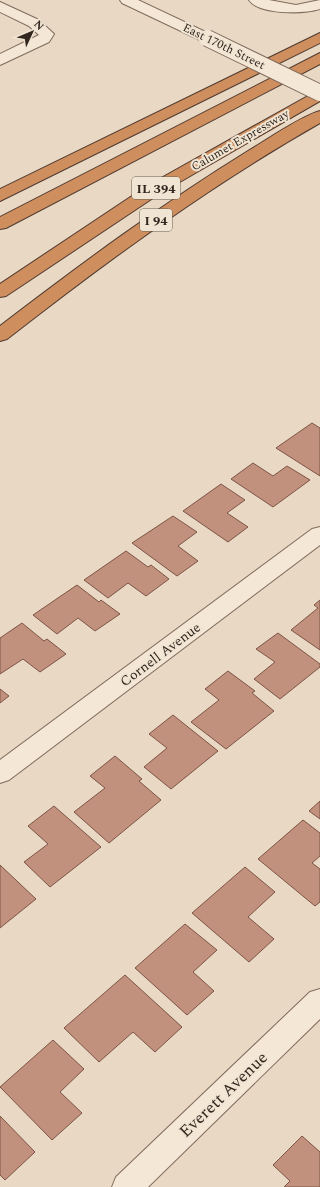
<svg xmlns="http://www.w3.org/2000/svg" width="320" height="1187" font-family="Spectral,serif">
  <style>
    .building { fill: #c2917e; stroke: #7d5445 }
    .lines { fill: none; stroke-linecap: round; stroke-linejoin: round }
    .minor-casing { stroke: #806b5d; stroke-width: 2 }
    .tertiary-casing { stroke: #806b5d; stroke-width: 2 }
    .motorway-casing { stroke: #4f3a30; stroke-width: 2 }
    .minor { fill: #f4e7d6; fill-rule: evenodd }
    .tertiary { fill: #f4e7d6; fill-rule: evenodd }
    .motorway { fill: #ce8e5e; fill-rule: evenodd }
    .tertiary-bridge-casing { stroke: #806b5d; stroke-width: 18; stroke-linecap: butt }
    .tertiary-bridge { stroke: #f4e7d6; stroke-width: 16 }
    .labels { text-anchor: middle; stroke-width: 4; stroke-linejoin: round; paint-order: stroke }
    .far-street-label { font-size: 12px; fill: #32261f; stroke: #f0e4d2 }
    .shield { fill: #f0e4d2; stroke: #6b5f55; stroke-width: 1 }
    .shield-label { font-size: 13px; font-weight: bold; fill: #32261f }
    .street-label { font-size: 14px; fill: #32261f; stroke: #f0e4d2 }
    .near-street-label { font-size: 17px; fill: #32261f; stroke: #f0e4d2 }
  </style>
  <rect width="100%" height="100%" fill="#e8d8c4"/>
  <!-- building -->
  <g class="building">
    <path d="M312,423L320,428V476L276,448Z"/>
    <path d="M253,463L273,476L287,466L310,480L273,507L231,479Z"/>
    <path d="M221,484L245,500L227,513L248,527L228,542L183,511Z"/>
    <path d="M173,516L197,532L178,546L198,561L177,576L132,543Z"/>
    <path d="M126,551L148,567L151,565L169,579L146,596L128,583L108,598L84,580Z"/>
    <path d="M77,585L99,602L101,600L120,614L95,631L78,618L57,634L33,615Z"/>
    <path d="M320,600V650L291,630L318,608L314,605Z"/>
    <path d="M22,623L44,641L47,639L66,654L40,672L23,659L0,674V638Z"/>
    <path d="M278,633L320,664V667L280,699L254,679L275,662L256,649Z"/>
    <path d="M228,671L255,691L252,693L274,711L226,749L191,722L219,700L205,689Z"/>
    <path d="M0,689L9,696L0,703Z"/>
    <path d="M173,715L218,751L171,789L144,767L167,748L149,734Z"/>
    <path d="M115,756L142,779L139,781L161,800L109,843L74,812L105,788L90,776Z"/>
    <path d="M320,801V819L309,811Z"/>
    <path d="M54,806L101,847L50,887L24,862L48,844L28,826Z"/>
    <path d="M303,820L320,833V856L312,863L320,869V902L315,906L258,859Z"/>
    <path d="M0,865L36,899L0,928Z"/>
    <path d="M245,867L275,892L248,917L274,939L249,962L192,913Z"/>
    <path d="M185,924L217,950L193,972L214,991L187,1015L135,968Z"/>
    <path d="M125,975L182,1027L155,1052L133,1032L99,1062L64,1028Z"/>
    <path d="M53,1040L84,1069L60,1092L82,1113L52,1140L0,1087Z"/>
    <path d="M0,1116L35,1152L5,1180L0,1175Z"/>
    <path d="M302,1136L320,1152V1187H284L290,1181L273,1165Z"/>
  </g>
  <g class="lines">
    <!-- minor casing -->
    <g class="minor-casing">
      <g id="minor">
        <path d="M249,0H269L296,5L320,0V9C304,14 259,15 249,0Z"/>
        <path d="M0,2L39,20L54,34L49,42L0,65V54L39,35L29,26L0,12Z"/>
        <path d="M320,527V545L9,780L0,783V760L312,529Z"/>
        <path d="M320,989V1019L148,1187H112L116,1177L310,992Z"/>
      </g>
    </g>
    <!-- tertiary casing -->
    <g class="tertiary-casing">
      <path id="tertiary" d="M120,0H138L212,35L214,38L212,41H202L122,3Z"/>
    </g>
    <!-- motorway casing -->
    <g class="motorway-casing">
      <g id="motorway">
        <path d="M320,33V43L0,201V189Z"/>
        <path d="M320,53V64L6,228L0,229V217Z"/>
        <path d="M320,90V101L159,194L6,296L0,297V284L147,186L315,92Z"/>
        <path d="M320,111V123C209,186 107,261 7,339L0,341V326C81,264 162,204 248,151C267,140 301,116 320,111Z"/>
      </g>
    </g>
    <!-- minor -->
    <use href="#minor" class="minor"/>
    <!-- tertiary -->
    <use href="#tertiary" class="tertiary"/>
    <!-- motorway -->
    <use href="#motorway" class="motorway"/>
    <!-- tertiary-bridge casing -->
    <g class="tertiary-bridge-casing">
      <path id="tertiary-bridge" d="M207,38L320,93"/>
    </g>
    <!-- tertiary-bridge -->
    <use href="#tertiary-bridge" class="tertiary-bridge"/>
  </g>
  <g class="labels">
    <!-- far-street labels -->
    <g class="far-street-label">
      <text transform="translate(224 46) rotate(26)" y="4">East 170th Street</text>
      <text transform="translate(240 140) rotate(-30)" y="4">Calumet Expressway</text>
    </g>
    <!-- shield labels -->
    <g class="shield">
      <rect x="132" y="177" width="48" height="22" rx="3"/>
      <rect x="140" y="209" width="32" height="22" rx="3"/>
    </g>
    <g class="shield-label">
      <text x="156" y="193">IL 394</text>
      <text x="156" y="225">I 94</text>
    </g>
    <!-- street labels -->
    <g class="street-label">
      <text transform="translate(160 654) rotate(-37)" y="5">Cornell Avenue</text>
    </g>
    <!-- near-street labels -->
    <g class="near-street-label">
      <text transform="translate(223 1094) rotate(-44)" y="6">Everett Avenue</text>
    </g>
  </g>
  <!-- north arrow -->
  <g transform="translate(32 32) rotate(46)" stroke="#f0e4d2" stroke-width="3" paint-order="stroke">
  <path d="M0-3L7 15L0 10L-7 15Z" fill="#32261f"/>
  <text y="-6" font-size="11" font-weight="bold" text-anchor="middle" fill="#32261f">N</text>
  </g>
</svg>
